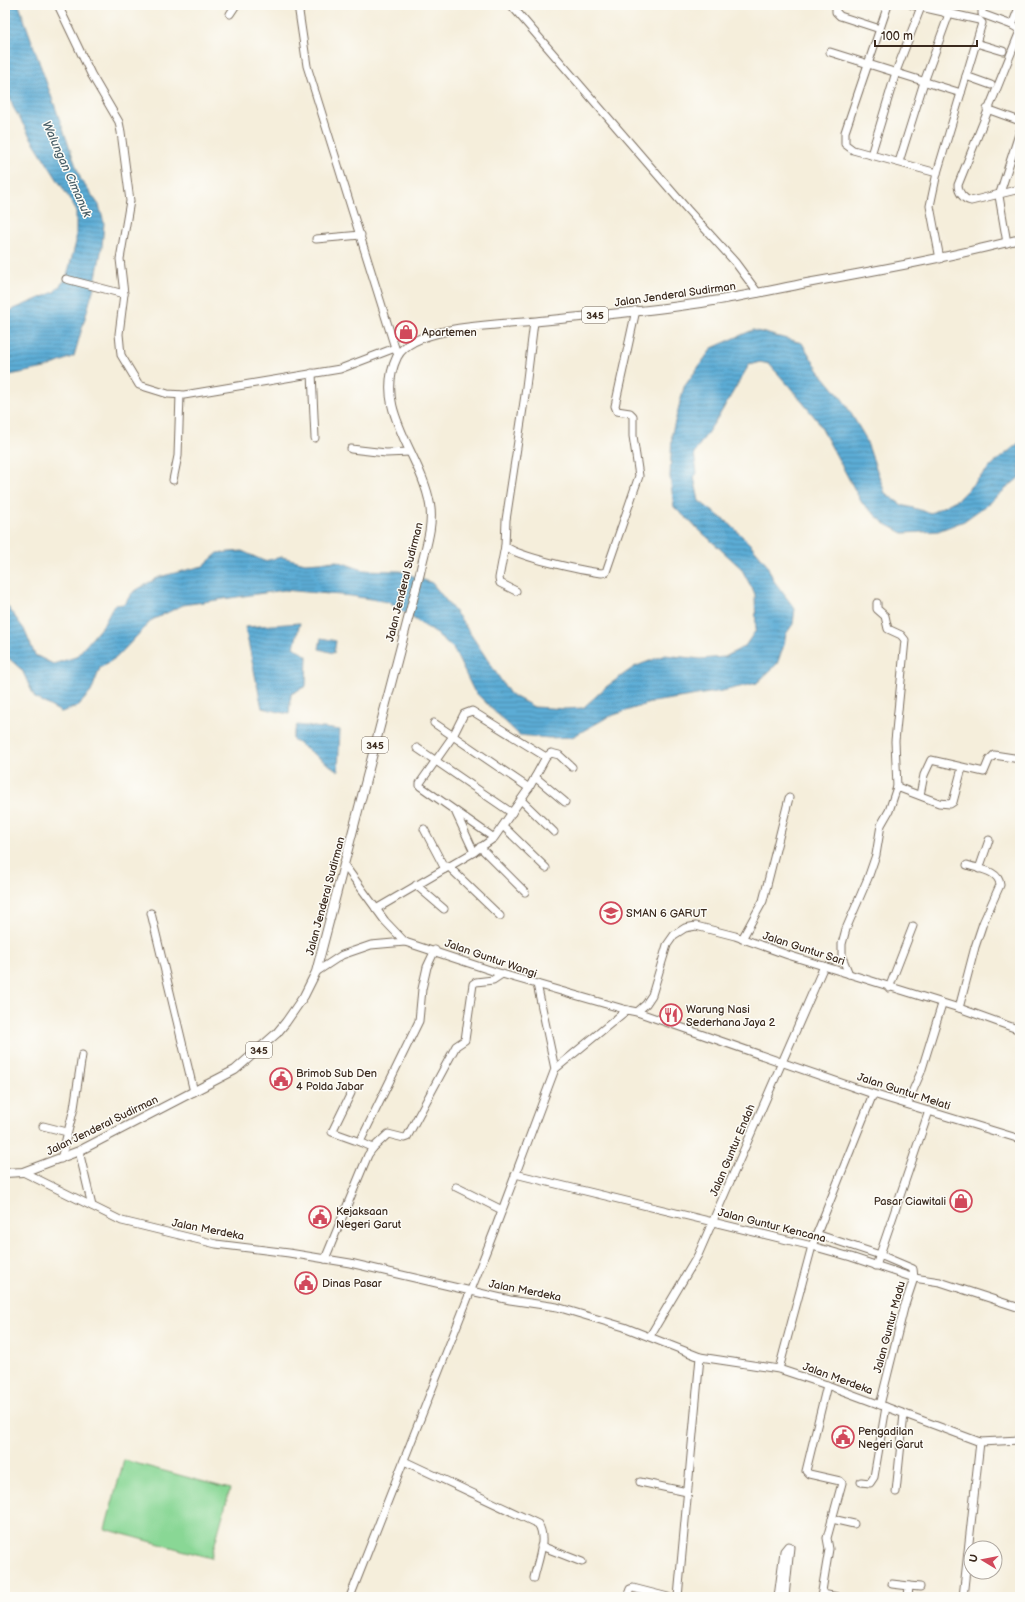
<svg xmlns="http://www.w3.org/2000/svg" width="1025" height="1602" font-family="'Balsamiq Sans',sans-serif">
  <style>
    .garden { fill: #89d795; stroke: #62805a }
    .water { fill: url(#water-rules); stroke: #4b6b7a }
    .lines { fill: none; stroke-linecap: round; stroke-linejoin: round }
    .minor-casing { stroke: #7c6f60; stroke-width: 9 }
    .major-casing { stroke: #7c6f60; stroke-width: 10 }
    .minor { stroke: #fff; stroke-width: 7 }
    .major { stroke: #fff; stroke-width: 8 }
    .labels { text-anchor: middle; stroke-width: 3; stroke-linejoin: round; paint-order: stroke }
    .shield { fill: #fdfcf7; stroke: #75695f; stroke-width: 1 }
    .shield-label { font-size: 10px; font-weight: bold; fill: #3b2a1e }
    .street-label { font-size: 11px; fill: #3b2a1e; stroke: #fdfcf7 }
    .poi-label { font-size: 11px; fill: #3b2a1e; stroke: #fdfcf7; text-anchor: start }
    .water-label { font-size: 12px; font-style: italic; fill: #485e67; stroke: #fdfcf7 }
  </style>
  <defs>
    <pattern id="water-rules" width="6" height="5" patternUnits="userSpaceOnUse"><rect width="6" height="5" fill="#5bacd5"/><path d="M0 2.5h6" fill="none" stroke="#4c8cac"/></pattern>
  </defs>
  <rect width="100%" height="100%" fill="#fdfcf7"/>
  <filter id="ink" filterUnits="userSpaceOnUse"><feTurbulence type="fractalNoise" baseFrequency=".025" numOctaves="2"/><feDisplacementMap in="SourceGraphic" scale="8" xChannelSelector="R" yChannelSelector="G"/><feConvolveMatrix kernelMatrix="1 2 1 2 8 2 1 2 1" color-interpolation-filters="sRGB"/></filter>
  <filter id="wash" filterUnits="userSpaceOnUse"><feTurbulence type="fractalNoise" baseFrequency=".012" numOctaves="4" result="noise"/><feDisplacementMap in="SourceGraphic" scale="16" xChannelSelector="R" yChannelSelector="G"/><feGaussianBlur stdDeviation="0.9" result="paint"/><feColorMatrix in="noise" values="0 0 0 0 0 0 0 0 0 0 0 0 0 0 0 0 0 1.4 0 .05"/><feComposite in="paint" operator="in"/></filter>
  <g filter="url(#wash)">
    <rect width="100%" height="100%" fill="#f5eedb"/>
    <!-- garden -->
    <path class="garden" d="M124,1460L230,1489L211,1558L105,1529Z"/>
    <!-- water -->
    <g class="water">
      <path d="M5,5H19L81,180L99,205L104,223L102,247L94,287L74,356L45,368L5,376V315L7,312L54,292L66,279L76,242V209L31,138L13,107L5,84Z"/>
      <path d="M753,330L802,343L819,371L843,400L865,437L885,493L902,505L931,513L958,499L994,463L1020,442V477L989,503L964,521L938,531L903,533L884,523L862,503L817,420L789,386L769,364L760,362L749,365L720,414L694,453L697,473L694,477L699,501L731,525L750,544L766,563L774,581L795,609L793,624L786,634L784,645L777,664L757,683L722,691L653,702L608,717L572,737L549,738L519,735L474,691L453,648L437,634L388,602L352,596L284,590L183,605L152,620L117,657L100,668L91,692L77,707L61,712L35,698L22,670L5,655V603L24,629L35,655L53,664L76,657L104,624L114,605L124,604L133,592L159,577L203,566L218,553L242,551L264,561L282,557L305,563L337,561L363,570L400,571L432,583L460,618L510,694L534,707L565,709L583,708L606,687L634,667L665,655L700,659L725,657L745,646L756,630L755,594L741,568L674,507L670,477L672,433L684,387L712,348Z"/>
      <path d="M300,623L294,647L307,656L306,686L291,694L289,714L262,708L245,627Z"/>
      <path d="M321,638L336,641L334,653L319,649Z"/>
      <path d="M297,725L340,730L338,771L292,739Z"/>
    </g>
  </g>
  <g filter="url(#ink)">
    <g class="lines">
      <!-- minor casing -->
      <g class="minor-casing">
        <g id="minor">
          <path d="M58,5L91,74L119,122L121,132L130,201L120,259L124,294L119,334L121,355L139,385L168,394L184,395L340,369L395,348"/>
          <path d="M298,5L307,66L396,351"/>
          <path d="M511,5L687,209L735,262L758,293"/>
          <path d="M836,5V12L840,16L880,29"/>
          <path d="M888,5L845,132V144L853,150L937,173"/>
          <path d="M982,5V14L1012,25L1020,30"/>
          <path d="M921,7L979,20L982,23L937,173L930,206L940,259"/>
          <path d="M945,13L949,5"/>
          <path d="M230,14L236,5"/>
          <path d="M1012,25L1020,5"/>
          <path d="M1020,31L958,185C958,192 963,199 971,201L1020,189"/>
          <path d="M976,43L1003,51"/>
          <path d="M830,52L961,93"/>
          <path d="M966,76L991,85"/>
          <path d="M987,109L1020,121"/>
          <path d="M871,155L897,69L921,7L912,5"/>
          <path d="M899,162L924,82L949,14"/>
          <path d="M316,239L361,235"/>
          <path d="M1007,243L999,196L1020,131"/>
          <path d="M66,279L124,294"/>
          <path d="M534,322L525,395L506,520L505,546C518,557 583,571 602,573L606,572L608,566L639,476L633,436V416L630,413L617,411L615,406L636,310"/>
          <path d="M312,373L315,438"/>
          <path d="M351,449L386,453L410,452"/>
          <path d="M173,480L178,456L180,395"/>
          <path d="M505,546L499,578L500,583L516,591"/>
          <path d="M434,723L453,736L464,714L472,711L546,757L529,788"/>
          <path d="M417,748L512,813"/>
          <path d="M546,757L551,753L559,755L572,767"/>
          <path d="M535,777L565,802"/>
          <path d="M897,787L939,803L950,804L953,802L962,768"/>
          <path d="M920,795L924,775L931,760L984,772L989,760L994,755L1020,759"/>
          <path d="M521,800L554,832"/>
          <path d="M456,813L474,852"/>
          <path d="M503,826L546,868"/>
          <path d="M424,829L445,869"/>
          <path d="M480,847L525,892"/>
          <path d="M345,866L385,921L405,942L502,974L627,1010L637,1012L646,1004L652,995L667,945L674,935L685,928L696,926L735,936L788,955L959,1008L1020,1030"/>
          <path d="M448,866L500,916"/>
          <path d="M979,869L989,840"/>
          <path d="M416,885L444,909"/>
          <path d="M376,909L474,852L494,838L529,788L453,736L420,783V786L494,838"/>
          <path d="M151,913L194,1092"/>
          <path d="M742,939L763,901L789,798"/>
          <path d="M316,972L342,955L371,945L405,942"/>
          <path d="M849,974L842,957V944L846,929L868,878L876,855L881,825L889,811L897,787L895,741L905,640L901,635L888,629L885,616L877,609V603"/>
          <path d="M889,988L913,926"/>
          <path d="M959,1008L975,947L983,923L1000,885C999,870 978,869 967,865"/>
          <path d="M637,1012L873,1094L1020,1139"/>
          <path d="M555,1069L627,1010"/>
          <path d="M351,1093L332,1132L360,1142"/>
          <path d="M907,1104L921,1072L942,1004"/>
          <path d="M43,1126L67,1132"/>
          <path d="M373,1148L360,1142L419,1021L422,989L427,967L435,950"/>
          <path d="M79,1151L92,1206"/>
          <path d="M61,1159L74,1108L82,1055"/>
          <path d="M23,1172L122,1221L216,1244L289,1253L350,1263L510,1300L557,1307L624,1327L700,1357L779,1369L827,1385L980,1442L1020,1440"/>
          <path d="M515,1174L812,1246L851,1257L914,1278L940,1282L1020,1308"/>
          <path d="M456,1187L502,1210"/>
          <path d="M816,1234L880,1255L913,1269L914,1278L904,1308L880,1405"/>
          <path d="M325,1259L368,1155L373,1148L388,1134L404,1138L407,1137L456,1046L465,1040L473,984L476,982L493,980L502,974"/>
          <path d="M876,1266L929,1111"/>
          <path d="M650,1336L698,1255L824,966"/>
          <path d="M779,1369L812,1246L873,1094"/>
          <path d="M404,1461L538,1524C548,1538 537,1563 534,1578"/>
          <path d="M640,1482L687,1492"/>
          <path d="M861,1482L870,1483L874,1477L886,1407"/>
          <path d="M896,1492L904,1414"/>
          <path d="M832,1519L854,1524"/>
          <path d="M541,1546L582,1562"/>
          <path d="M892,1584L909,1586L908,1597"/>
          <path d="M909,1586L920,1587"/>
          <path d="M822,1594L838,1597"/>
          <path d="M350,1597L495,1229L555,1069L537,984"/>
          <path d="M627,1597L630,1589L633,1588L668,1597"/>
          <path d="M678,1597L700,1357"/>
          <path d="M778,1597L784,1551L788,1546L790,1547L785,1597"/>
          <path d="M821,1597L829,1549L827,1538L842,1483L840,1481L809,1474L806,1471L827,1385"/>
          <path d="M963,1597L980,1442"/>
        </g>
      </g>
      <!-- major casing -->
      <g class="major-casing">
        <path id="major" d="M5,1173L23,1172L79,1151L235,1070L277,1033L286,1022L304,996L316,972L420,573C424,552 434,527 430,505C422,455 372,409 397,357C413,324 508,325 540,321C598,315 656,311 713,301C745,296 776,289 807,283C879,270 950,257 1020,239"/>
      </g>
      <!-- minor -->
      <use href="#minor" class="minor"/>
      <!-- major -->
      <use href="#major" class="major"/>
    </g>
  </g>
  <!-- icons -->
  <defs>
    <g id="shop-ring" transform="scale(1.15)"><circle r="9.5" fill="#fdfcf7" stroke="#d1495b" stroke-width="1.5"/><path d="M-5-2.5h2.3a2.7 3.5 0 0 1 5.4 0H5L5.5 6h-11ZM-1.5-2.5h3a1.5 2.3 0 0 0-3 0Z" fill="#d1495b"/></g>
    <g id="school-ring" transform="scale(1.15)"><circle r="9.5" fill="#fdfcf7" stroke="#d1495b" stroke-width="1.5"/><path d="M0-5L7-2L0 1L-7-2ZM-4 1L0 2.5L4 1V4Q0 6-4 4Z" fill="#d1495b"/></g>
    <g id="restaurant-ring" transform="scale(1.15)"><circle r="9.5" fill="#fdfcf7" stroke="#d1495b" stroke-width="1.5"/><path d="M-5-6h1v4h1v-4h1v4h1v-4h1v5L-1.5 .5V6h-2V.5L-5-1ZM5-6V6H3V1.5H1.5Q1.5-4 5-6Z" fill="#d1495b"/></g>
    <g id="civic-ring" transform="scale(1.15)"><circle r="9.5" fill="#fdfcf7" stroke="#d1495b" stroke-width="1.5"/><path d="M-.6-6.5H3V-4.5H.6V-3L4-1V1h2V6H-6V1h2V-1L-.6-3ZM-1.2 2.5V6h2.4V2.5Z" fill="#d1495b"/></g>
  </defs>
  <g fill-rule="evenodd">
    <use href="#shop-ring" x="406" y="332"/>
    <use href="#school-ring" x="611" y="913"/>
    <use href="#restaurant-ring" x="671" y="1015"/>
    <use href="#civic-ring" x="281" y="1079"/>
    <use href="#shop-ring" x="961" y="1201"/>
    <use href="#civic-ring" x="320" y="1217"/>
    <use href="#civic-ring" x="306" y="1283"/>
    <use href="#civic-ring" x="843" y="1437"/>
  </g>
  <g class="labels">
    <!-- shield labels -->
    <g class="shield">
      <rect x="582" y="307" width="26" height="16" rx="3"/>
      <rect x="362" y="737" width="26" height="16" rx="3"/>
      <rect x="246" y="1042" width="26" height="16" rx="3"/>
    </g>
    <g class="shield-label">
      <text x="595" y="319">345</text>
      <text x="375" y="749">345</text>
      <text x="259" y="1054">345</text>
    </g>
    <!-- street labels -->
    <g class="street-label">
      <text transform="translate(675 294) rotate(-8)" y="4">Jalan Jenderal Sudirman</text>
      <text transform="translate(404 582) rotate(-76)" y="4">Jalan Jenderal Sudirman</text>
      <text transform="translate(325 896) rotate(-75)" y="4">Jalan Jenderal Sudirman</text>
      <text transform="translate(804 948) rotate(18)" y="4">Jalan Guntur Sari</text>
      <text transform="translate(491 958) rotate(19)" y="4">Jalan Guntur Wangi</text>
      <text transform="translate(904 1091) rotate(18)" y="4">Jalan Guntur Melati</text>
      <text transform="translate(102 1125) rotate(-26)" y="4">Jalan Jenderal Sudirman</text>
      <text transform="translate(732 1150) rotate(-67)" y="4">Jalan Guntur Endah</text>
      <text transform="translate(772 1225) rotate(14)" y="4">Jalan Guntur Kencana</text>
      <text transform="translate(208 1229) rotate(11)" y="4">Jalan Merdeka</text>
      <text transform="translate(525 1290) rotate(11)" y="4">Jalan Merdeka</text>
      <text transform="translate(889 1327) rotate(-75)" y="4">Jalan Guntur Madu</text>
      <text transform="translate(838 1378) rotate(20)" y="4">Jalan Merdeka</text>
    </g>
    <!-- poi labels -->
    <g class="poi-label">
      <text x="422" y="336">Apartemen</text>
      <text x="626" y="917">SMAN 6 GARUT</text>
      <text x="686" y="1013">Warung Nasi<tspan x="686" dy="13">Sederhana Jaya 2</tspan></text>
      <text x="296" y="1077">Brimob Sub Den<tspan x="296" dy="13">4 Polda Jabar</tspan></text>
      <text x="946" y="1205" text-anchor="end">Pasar Ciawitali</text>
      <text x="336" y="1215">Kejaksaan<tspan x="336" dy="13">Negeri Garut</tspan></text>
      <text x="322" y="1287">Dinas Pasar</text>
      <text x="858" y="1435">Pengadilan<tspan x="858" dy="13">Negeri Garut</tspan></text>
    </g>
    <!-- water labels -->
    <g class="water-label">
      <text transform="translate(67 169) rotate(66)" y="4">Walungan Cimanuk</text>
    </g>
  </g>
  <!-- margin -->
  <rect width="1025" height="1602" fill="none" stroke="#fdfcf7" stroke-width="20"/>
  <!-- north arrow -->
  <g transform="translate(983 1560) rotate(280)"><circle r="19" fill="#fdfcf7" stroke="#afa8a0"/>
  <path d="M0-3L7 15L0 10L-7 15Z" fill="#d1495b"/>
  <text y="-6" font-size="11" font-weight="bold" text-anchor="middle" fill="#3b2a1e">U</text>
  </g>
  <!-- scale -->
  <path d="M875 40v6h102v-6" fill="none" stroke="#3b2a1e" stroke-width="2"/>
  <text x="881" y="40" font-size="12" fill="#3b2a1e" stroke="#fdfcf7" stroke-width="3" paint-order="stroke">100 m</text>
</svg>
